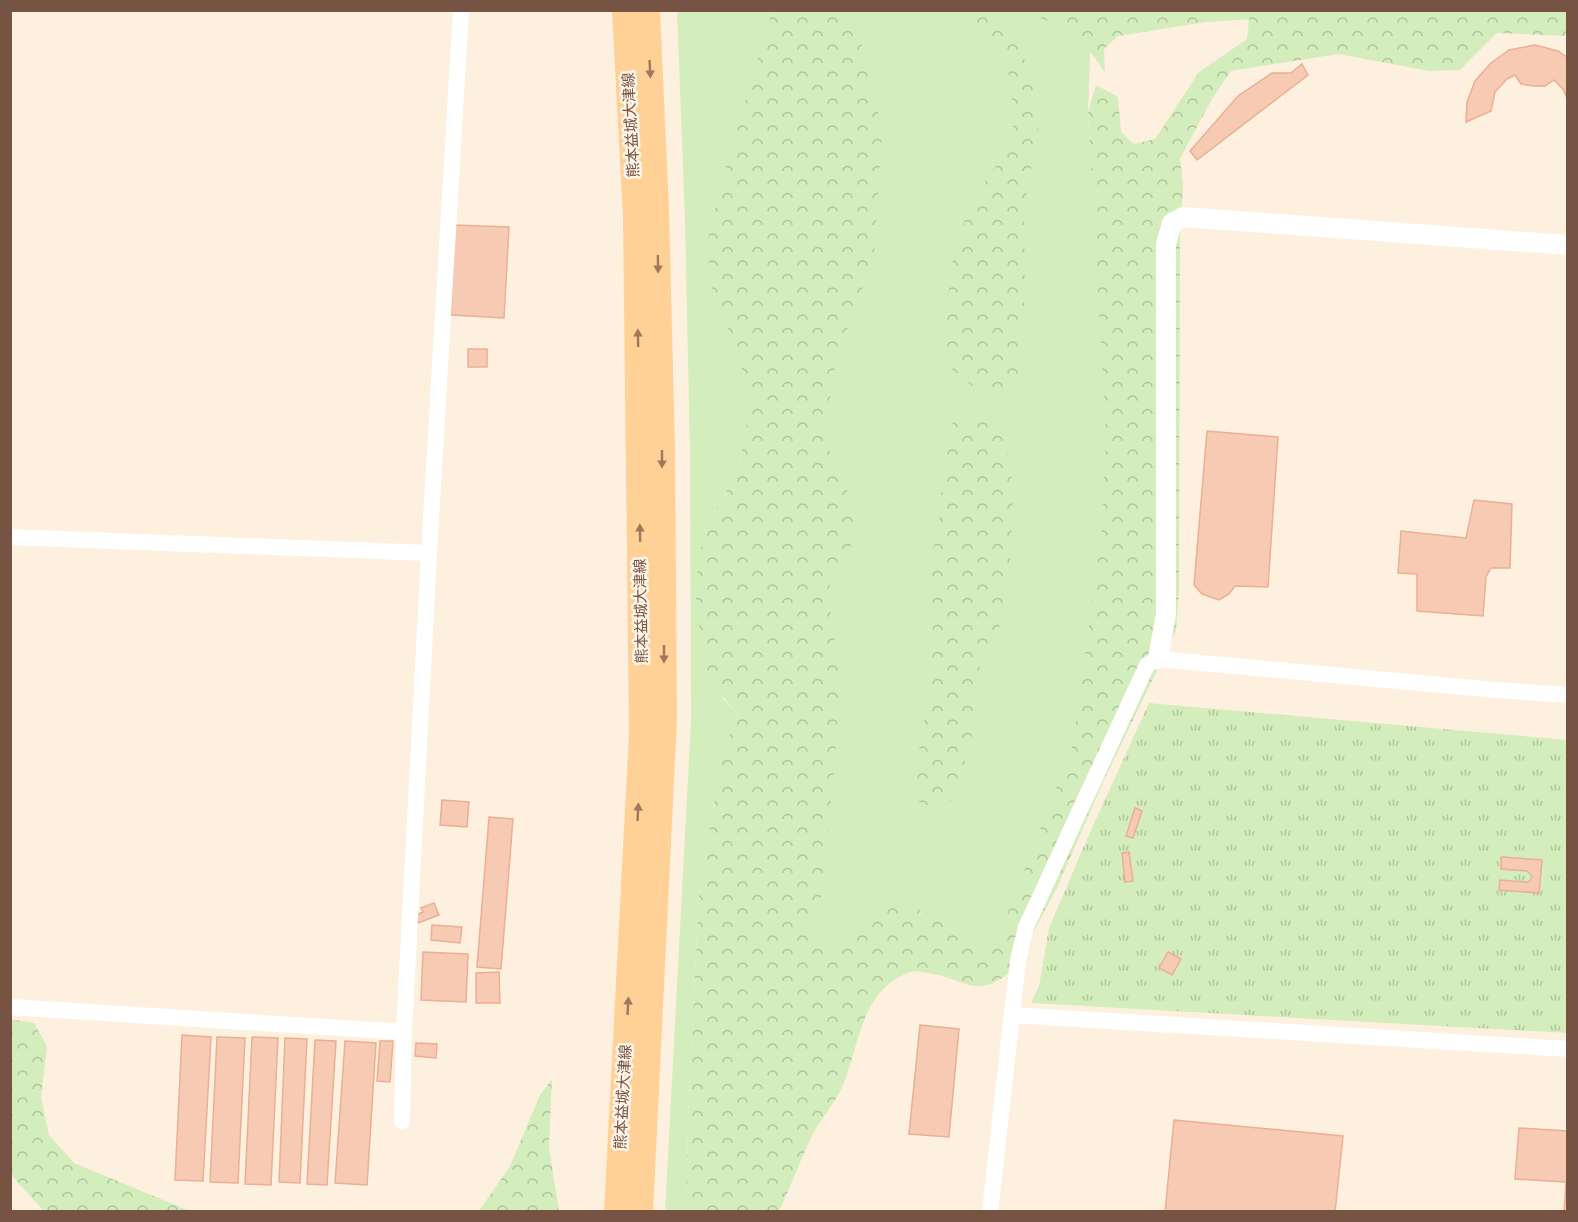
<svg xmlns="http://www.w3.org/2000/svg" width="1578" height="1222" font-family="'DM Sans','Noto Sans JP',sans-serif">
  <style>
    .grass { fill: #d3edbd }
    .forest { fill: url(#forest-crowns) }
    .park { fill: url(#park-tufts) }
    .building { fill: #f7cab4; stroke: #ebaf93; stroke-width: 1.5 }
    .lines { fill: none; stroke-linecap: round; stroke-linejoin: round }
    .minor { stroke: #fff; stroke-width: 16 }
    .tertiary { stroke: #fff; stroke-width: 20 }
    .primary { stroke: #ffd196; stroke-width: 26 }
    .oneway { fill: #a0795d }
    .labels { text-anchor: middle; stroke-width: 5; stroke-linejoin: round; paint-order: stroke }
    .street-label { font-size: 15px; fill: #775344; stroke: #fff4e8 }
  </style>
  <defs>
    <pattern id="forest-crowns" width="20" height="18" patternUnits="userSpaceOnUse" patternTransform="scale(1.5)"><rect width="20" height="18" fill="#d3edbd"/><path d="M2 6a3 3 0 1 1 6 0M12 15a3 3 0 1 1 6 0" fill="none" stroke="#b0c39b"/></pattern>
    <pattern id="park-tufts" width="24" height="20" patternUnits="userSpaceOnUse" patternTransform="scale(1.5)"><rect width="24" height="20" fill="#d3edbd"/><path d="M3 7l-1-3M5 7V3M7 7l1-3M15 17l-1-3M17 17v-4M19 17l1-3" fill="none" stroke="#b0c39b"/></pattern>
  </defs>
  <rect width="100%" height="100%" fill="#fef0df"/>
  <!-- grass -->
  <g class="grass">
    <path d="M677,11H772L748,95L713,294L735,345L751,402L738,471L704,530L723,699L738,714L721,760L699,894L688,1118L686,1206L690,1211L665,1212L691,722L690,455L685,219Z"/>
    <path d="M812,11H1387L1091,29L1088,112L1098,285L1137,527L1127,636L997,963L950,952L823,995L780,948Z"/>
  </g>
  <!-- forest -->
  <g class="forest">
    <path d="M772,11H850L857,25L882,129L874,256L837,357L823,436L848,493L856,537L827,591L840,673L835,759L821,898L812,927L825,956L838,958L861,924L896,899L940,919L964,939L984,945L1001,930L1073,745L1102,529L1106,437L1088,112L1096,85L1118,97L1121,132L1134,144L1155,139L1199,72L1247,39L1250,11H1567V36L1497,33L1460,70L1429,71L1339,54L1231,71L1212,99L1180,159L1183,184L1180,239L1179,590L1176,631L1103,782L1057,888L1013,970C974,1001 968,979 928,973C922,972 916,970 910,972C860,991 860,1044 843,1085C836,1102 823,1116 814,1132C801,1158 791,1186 779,1211H690L686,1206L688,1118L699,894L721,760L738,714L705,676L695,590L704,530L738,471L751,402L735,345L713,294L707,244L721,183Z"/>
    <path d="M951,11H986L1012,36L1032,74L1039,125L1024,207L1025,294L1018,384L1004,402L972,386L946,364V313L955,243L976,194L1002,158L1015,121L1009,75L996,48L971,32Z"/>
    <path d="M1105,11L1112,12L1209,11L1206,22L1118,36L1104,49L1105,73C1095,57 1084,41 1068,31C1056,23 1041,21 1031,11Z"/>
    <path d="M987,413L1005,437L1013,485L1010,571L999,629L980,665L971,742L953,800L935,808L916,801L914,781L927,705L933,624L931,561L940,513L945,436L957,416Z"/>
    <path d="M11,1019L34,1023L47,1046L41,1098L49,1135L74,1163L185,1209L198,1211H44L11,1175Z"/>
    <path d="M552,1079L549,1148L559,1211H479L510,1166L540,1095Z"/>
  </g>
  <!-- park -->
  <path class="park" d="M1149,703L1567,740V1033L1031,1003L1039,986L1049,928L1087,839Z"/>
  <!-- building -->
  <g class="building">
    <path d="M1535,45L1558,51L1568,58V101L1563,89L1554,80L1545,86H1533L1521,84L1515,75L1507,79L1495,92L1491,111L1466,122L1467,102L1475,81L1491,63L1509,50Z"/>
    <path d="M1302,64L1308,75L1197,160L1190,151L1238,96L1272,73H1291Z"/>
    <path d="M455,225L509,227L504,318L451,315Z"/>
    <rect x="468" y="349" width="19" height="18"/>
    <path d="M1207,431L1278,437L1268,587L1235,586L1229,594L1219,600L1202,594L1194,585Z"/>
    <path d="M1474,500L1512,504L1510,568H1491L1486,577L1483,616L1417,611V574L1398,573L1401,531L1466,538Z"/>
    <path d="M442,800L469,802L467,827L440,825Z"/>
    <path d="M1135,808L1142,811L1133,838L1126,836Z"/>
    <path d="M489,817L513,819L501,969L477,967Z"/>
    <path d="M1129,852L1133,881L1125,882L1122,853Z"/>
    <path d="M1501,857L1542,860L1539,893L1499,890L1500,880L1527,882L1530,881L1532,876L1527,871L1501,869Z"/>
    <path d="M434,903L439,915L418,923L416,915L423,912L421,908Z"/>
    <path d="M432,925L462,927L460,943L431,940Z"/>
    <path d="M423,952L468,954L466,1002L421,1000Z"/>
    <path d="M1168,952L1181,959L1172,975L1159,968Z"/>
    <path d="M499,972L500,1003H476V973Z"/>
    <path d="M920,1025L959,1029L949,1137L909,1134Z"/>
    <path d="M182,1035L211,1037L203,1181L175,1180Z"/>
    <path d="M217,1037L245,1038L238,1183L210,1182Z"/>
    <path d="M252,1037L278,1038L271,1185L245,1184Z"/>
    <path d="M285,1038L307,1039L300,1183L279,1182Z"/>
    <path d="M315,1040L336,1041L327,1185L307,1184Z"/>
    <path d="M345,1041L376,1043L367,1185L335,1183Z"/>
    <path d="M380,1041H393L390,1082L377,1081Z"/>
    <path d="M416,1043L437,1044L436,1058L415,1056Z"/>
    <path d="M1174,1120L1343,1136L1335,1212H1165Z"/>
    <path d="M1519,1128L1568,1131V1212H1564L1566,1182L1515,1179Z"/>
  </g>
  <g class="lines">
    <!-- minor -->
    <g class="minor">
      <path d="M10,537L429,553"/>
      <path d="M10,1007L404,1032"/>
      <path d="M1012,1015L1568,1049"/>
      <path d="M402,1121L404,1032L429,553L461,10"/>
      <path d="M990,1212L1018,960L1026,927L1147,665L1158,659L1496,690L1568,695"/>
    </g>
    <!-- tertiary -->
    <path class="tertiary" d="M1158,659L1166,614V244L1172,223L1183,217L1568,245"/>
    <!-- primary -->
    <g class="primary">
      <path d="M617,1212L642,733L636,217L625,10"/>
      <path d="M640,1212L664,719L662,449L656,210L647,10"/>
    </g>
  </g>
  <!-- one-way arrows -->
  <defs><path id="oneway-solid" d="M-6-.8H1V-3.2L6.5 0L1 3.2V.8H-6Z" transform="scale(1.5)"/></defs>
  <g class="oneway">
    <use href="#oneway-solid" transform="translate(650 69) rotate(87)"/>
    <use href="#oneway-solid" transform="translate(658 264) rotate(89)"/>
    <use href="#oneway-solid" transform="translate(638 338) rotate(-91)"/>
    <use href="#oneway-solid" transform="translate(662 459) rotate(90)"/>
    <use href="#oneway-solid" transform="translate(640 533) rotate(-91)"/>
    <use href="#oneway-solid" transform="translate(664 654) rotate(90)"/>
    <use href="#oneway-solid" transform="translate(638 812) rotate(-87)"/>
    <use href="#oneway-solid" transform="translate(628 1006) rotate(-87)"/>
  </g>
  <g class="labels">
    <!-- street labels -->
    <g class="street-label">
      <text transform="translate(631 125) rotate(-93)" y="5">熊本益城大津線</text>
      <text transform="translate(641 611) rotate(-91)" y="5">熊本益城大津線</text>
      <text transform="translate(623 1097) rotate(-87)" y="5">熊本益城大津線</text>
    </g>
  </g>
  <!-- border -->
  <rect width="1578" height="1222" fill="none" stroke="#775344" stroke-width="24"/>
</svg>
